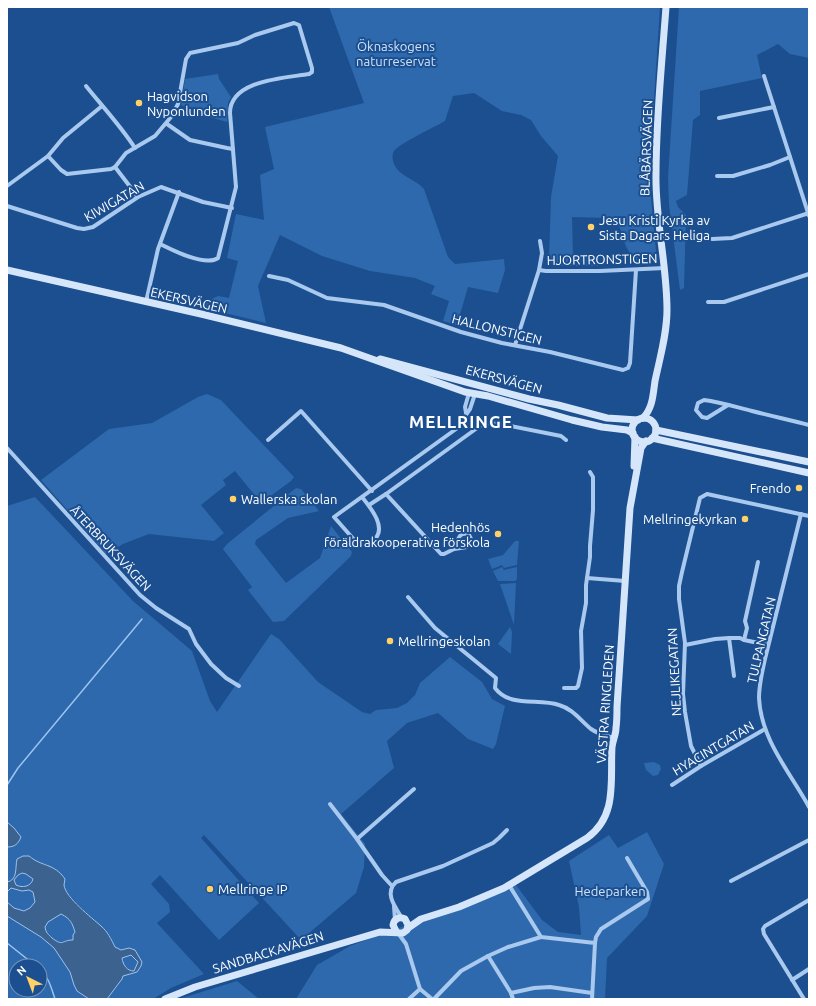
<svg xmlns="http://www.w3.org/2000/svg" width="816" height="1006" font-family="Ubuntu,sans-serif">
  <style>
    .green { fill: #2e69ad; fill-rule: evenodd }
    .water { fill: #3c6290; stroke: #9cc4f0; fill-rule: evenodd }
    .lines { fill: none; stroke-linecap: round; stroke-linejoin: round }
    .stream { stroke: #9cc4f0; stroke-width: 1.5 }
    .street { stroke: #a9c9ee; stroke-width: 4 }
    .secondary { stroke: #d6e6fa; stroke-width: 7 }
    .poi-dot { fill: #ffd166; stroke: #1b4f8f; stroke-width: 1.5 }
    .labels { text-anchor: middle; stroke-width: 4; stroke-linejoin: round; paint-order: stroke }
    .park-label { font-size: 13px; fill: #cfe3fa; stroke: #1b4f8f }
    .poi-label { font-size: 13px; fill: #fff; stroke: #1b4f8f; text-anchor: start }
    .street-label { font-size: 13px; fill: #fff; stroke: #1b4f8f }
    .district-label { font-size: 17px; font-weight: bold; letter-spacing: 1px; fill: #fff; stroke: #1b4f8f }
  </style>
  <rect width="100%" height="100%" fill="#1b4f8f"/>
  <!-- green -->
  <g class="green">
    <path d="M329,7H660L649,177L657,262L638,263C634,259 631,255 628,250C620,236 626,225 606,218L572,217L573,256L598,258V266H553L549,258L551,197L558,156L541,136L531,120L521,115L502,111L474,93L453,96L445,121C435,127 400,143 394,151C391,156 393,164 397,169C403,177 415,179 424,189L448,257L455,264L504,259L505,270L498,293L468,287L457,325L443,321L449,301L431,294L435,286L415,278L370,271L322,256L280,235L258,286L266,323L204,308L208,301L218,296L229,298L238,261L227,258L236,214L264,220L260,175L274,169L265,127L364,103Z"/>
    <path d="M679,7H809V58L790,54L778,44L757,55L762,78L700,91V115L693,120L687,195L676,201L678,207L686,215L684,288L680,290L669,205L668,177Z"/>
    <path d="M218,74L219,79L231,97L228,103L227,122L199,114L181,105L185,79Z"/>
    <path d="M207,394L221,400L294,477L291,481L261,503L235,471L223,480L226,485L201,505L224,533L214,541L149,534L123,544L106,554L41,480L109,429L152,423L198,397Z"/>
    <path d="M296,488L301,489L319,511L288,518L256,540L255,544L286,583L320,558L331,526L352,552L351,556L284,621L273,622L248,590L252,587L223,549L227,544Z"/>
    <path d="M35,497L133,601L192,651L210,701L217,712L271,634L279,639L318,682L362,712L370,714L376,710L397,708L407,703L415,695L420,683L450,657L482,682L492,699L505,706L496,744L493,749L468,739L438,713L407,723L387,741L394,768L341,814L365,844L364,867L356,893L301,940L204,835L201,838L259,903L219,940L160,875L151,884L169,904L170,912L157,923L204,974L171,988L153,999H107L118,985L122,976L137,972L141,966L129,948L121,950L115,947L110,936L101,926L93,920L67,893C64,886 53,868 46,865C39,862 35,861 29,856L16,866C16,874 16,880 7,882V847H11L18,833L14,828L7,822V506Z"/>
    <path d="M515,541H519L517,565L504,568L502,565L492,569L488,559L503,555Z"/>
    <path d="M502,567L504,570L517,567V579L515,581H498L493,571Z"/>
    <path d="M516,583L514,625L500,584Z"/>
    <path d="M510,627L512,632L511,654L498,644Z"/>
    <path d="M654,762L660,765L661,769L658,775L653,776L646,770L644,763Z"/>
    <path d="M647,832L664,864L647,916L607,958L605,999H296L317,965L350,946L516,885L542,920L558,932L581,935L579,907L569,861L609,835L618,848Z"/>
    <path d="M22,873L26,874L33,879L30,885L21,887L16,885L14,880L18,875Z"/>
    <path d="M11,888L22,891L29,890L33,892L35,902L30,908L25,911L14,908L7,902V892Z"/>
    <path d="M61,914C71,919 78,929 73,940L61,943L57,942L46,933L45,927L48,922Z"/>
    <path d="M7,916L41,937L54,948L70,972L74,985L77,991L89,999H7ZM16,966H40V990H16Z"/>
    <path d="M131,955L138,962L135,971C127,971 123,965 122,958Z"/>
    <path d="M237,981L259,999H179Z"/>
  </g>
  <!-- water -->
  <g class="water">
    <path d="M7,822L14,828L21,837C18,844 15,847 7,847Z"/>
    <path d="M23,856H29C42,867 54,863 65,879C65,881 64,883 64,885C65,897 92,918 101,926C108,932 111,939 115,947L121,950L129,948L135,950L142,962L141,966L137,972L123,976L122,979L107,999H89L77,991L74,985L70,972L54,948L41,937L7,916V902L14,908L24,911L30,908L35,902L33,892L29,890L22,891L11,888L7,892V882C18,880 15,868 17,859ZM22,873L26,874L33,879C31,887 22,888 16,885L14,880L18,875ZM61,914C71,919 72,923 75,932L73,935V940C61,940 64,947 52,938C48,934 46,933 45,927L48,922ZM131,955L138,962L134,971C127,971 123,965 122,958Z"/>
  </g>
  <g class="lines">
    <!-- stream -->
    <g class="stream">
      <path d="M7,785L18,768L142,619"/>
      <path d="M7,943L36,966"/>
      <path d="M40,969C49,978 51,987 55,999"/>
    </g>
    <!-- street -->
    <g class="street">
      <path d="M764,76L809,216"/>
      <path d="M86,86C102,106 120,125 135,148"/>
      <path d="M719,118L774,107"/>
      <path d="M167,124L190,140L227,148L233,149"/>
      <path d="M48,156L61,170L67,174L111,169L115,167L138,197"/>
      <path d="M115,167L126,153L155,136L171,117L178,104L186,59L190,53L238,43L255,35L294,23L299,25L312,68V72L309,74C285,78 230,80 230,113L236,187L218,258C205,267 172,250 160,244"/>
      <path d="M717,176H733L770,165L790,157"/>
      <path d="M7,186L48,156L63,138L102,106"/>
      <path d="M7,206L77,228L84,229L93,227L138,197L161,187L203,202L232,208"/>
      <path d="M712,239L732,238L809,213"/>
      <path d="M539,270L546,271H600L665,268"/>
      <path d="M269,276L288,280L327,298L384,305L461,332L502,343L550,352L623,370L628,368L630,363L636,270"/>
      <path d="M146,302L158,249L179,192"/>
      <path d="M708,302H724L809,274"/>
      <path d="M515,345L539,270L542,253L540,241"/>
      <path d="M728,405L707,418L702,417L696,410L698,403L704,400C720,402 736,407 752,411C771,416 790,420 809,425"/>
      <path d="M466,413L465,407L469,393"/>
      <path d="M268,440L301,411L372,491"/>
      <path d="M7,448L140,595L156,608L189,629L196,644L211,664L226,678L239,686"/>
      <path d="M362,497C371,508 389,530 372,541C367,544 362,545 357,543L334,517L456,429L470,409L475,394"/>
      <path d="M369,505L386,494"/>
      <path d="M801,514L765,659C762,672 759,685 759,698C761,740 790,772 809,807"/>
      <path d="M454,549C458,542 458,530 469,535L472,541L467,547L454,549L444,554H441L386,494L484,423L500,424L561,436L566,440"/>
      <path d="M587,578L625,581"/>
      <path d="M408,597L435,628L496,678L495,688C510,708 538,698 559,705C573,709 580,720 591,729C598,734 607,736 614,738"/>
      <path d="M729,638L734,676"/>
      <path d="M744,640L747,628L745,621L758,562"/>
      <path d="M685,645L715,639L729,638H740L744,640L768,645"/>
      <path d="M564,688H576L578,686L582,668L581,631L586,603V585L590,557V546L593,510V477L590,472"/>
      <path d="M701,766L691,746L685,712L683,694L685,643L679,599V586L682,572L700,498L707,494L809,516"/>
      <path d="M672,785L701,766L765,729"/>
      <path d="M330,804L357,839L382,875L392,886"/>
      <path d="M357,839L414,789"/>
      <path d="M731,881L809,840"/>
      <path d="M509,885L541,937L595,943L592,999"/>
      <path d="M394,906L395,920"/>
      <path d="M402,918C395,907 384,893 396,882L443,866L493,843L499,838L507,830"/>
      <path d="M398,933L406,944L420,989L432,999"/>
      <path d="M595,943L596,937L601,929L648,899L647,892L627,858"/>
      <path d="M488,956L511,993L513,999"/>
      <path d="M792,980L809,969"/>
      <path d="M511,993L534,988L550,987L592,993"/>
      <path d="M409,999L420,989"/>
      <path d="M434,999L461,971L488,956L508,947L541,937"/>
      <path d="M804,999L764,934L763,929L765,926L809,900"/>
    </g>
    <!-- secondary -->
    <g class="secondary">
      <path d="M7,270L201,314L341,348L465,392L488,396L572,420L602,427L627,430L633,433"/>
      <path d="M380,359L529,399L558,405L607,418L638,420"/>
      <path d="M643,418C653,408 653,394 655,381C660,357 667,334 667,310C667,264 655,219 656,174C656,118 662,62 666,7"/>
      <circle cx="644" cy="430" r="12"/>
      <path d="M656,430L809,462"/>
      <path d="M652,438L809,473"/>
      <path d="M634,466L635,437"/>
      <path d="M408,928L421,919L459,907L504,888L587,838C618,816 610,780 612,747C613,740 616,734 616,728C617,721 617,714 617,707L630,508L641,448L646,441"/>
      <path d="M165,999L195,987L380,932L403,933L407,930L408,925L405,919C399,916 394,919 393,925L396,931"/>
    </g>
  </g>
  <!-- markers -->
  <g class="poi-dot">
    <circle cx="139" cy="103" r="4"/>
    <circle cx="591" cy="227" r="4"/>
    <circle cx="799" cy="488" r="4"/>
    <circle cx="233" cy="499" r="4"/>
    <circle cx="745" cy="519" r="4"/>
    <circle cx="498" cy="534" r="4"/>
    <circle cx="390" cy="641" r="4"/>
    <circle cx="210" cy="889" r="4"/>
  </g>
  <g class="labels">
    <!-- park labels -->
    <g class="park-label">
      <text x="396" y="51">Öknaskogens<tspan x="396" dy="15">naturreservat</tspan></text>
      <text x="610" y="896">Hedeparken</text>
    </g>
    <!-- poi labels -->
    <g class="poi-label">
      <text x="147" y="101">Hagvidson<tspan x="147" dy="15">Nyponlunden</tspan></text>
      <text x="599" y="225">Jesu Kristi Kyrka av<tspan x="599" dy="15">Sista Dagars Heliga</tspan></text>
      <text x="791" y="493" text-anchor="end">Frendo</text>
      <text x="241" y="504">Wallerska skolan</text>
      <text x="737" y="524" text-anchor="end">Mellringekyrkan</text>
      <text x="490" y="532" text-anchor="end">Hedenhös<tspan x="490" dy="15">föräldrakooperativa förskola</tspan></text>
      <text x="398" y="646">Mellringeskolan</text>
      <text x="218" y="894">Mellringe IP</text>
    </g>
    <!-- street labels -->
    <g class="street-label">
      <text transform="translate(646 148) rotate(-88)" y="5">BLÅBÄRSVÄGEN</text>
      <text transform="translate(114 201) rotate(-30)" y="5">KIWIGATAN</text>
      <text transform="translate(602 259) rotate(-1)" y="5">HJORTRONSTIGEN</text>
      <text transform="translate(189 300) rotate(13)" y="5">EKERSVÄGEN</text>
      <text transform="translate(497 329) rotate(14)" y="5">HALLONSTIGEN</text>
      <text transform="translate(504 379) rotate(15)" y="5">EKERSVÄGEN</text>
      <text transform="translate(111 548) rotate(47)" y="5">ÅTERBRUKSVÄGEN</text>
      <text transform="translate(761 640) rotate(-77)" y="5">TULPANGATAN</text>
      <text transform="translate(674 672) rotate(-93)" y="5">NEJLIKEGATAN</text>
      <text transform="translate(605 704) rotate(-86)" y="5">VÄSTRA RINGLEDEN</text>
      <text transform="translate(713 748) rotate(-31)" y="5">HYACINTGATAN</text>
      <text transform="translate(268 952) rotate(-17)" y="5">SANDBACKAVÄGEN</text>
    </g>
    <!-- district labels -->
    <g class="district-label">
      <text x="461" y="428">MELLRINGE</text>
    </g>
  </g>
  <!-- border -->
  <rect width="816" height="1006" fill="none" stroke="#ffffff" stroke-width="16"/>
  <!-- north arrow -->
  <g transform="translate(28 978) rotate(318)"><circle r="19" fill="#1b4f8f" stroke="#7695bc"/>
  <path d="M0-3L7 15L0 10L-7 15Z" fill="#ffd166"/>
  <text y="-6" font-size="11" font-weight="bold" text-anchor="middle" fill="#ffffff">N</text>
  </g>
</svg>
